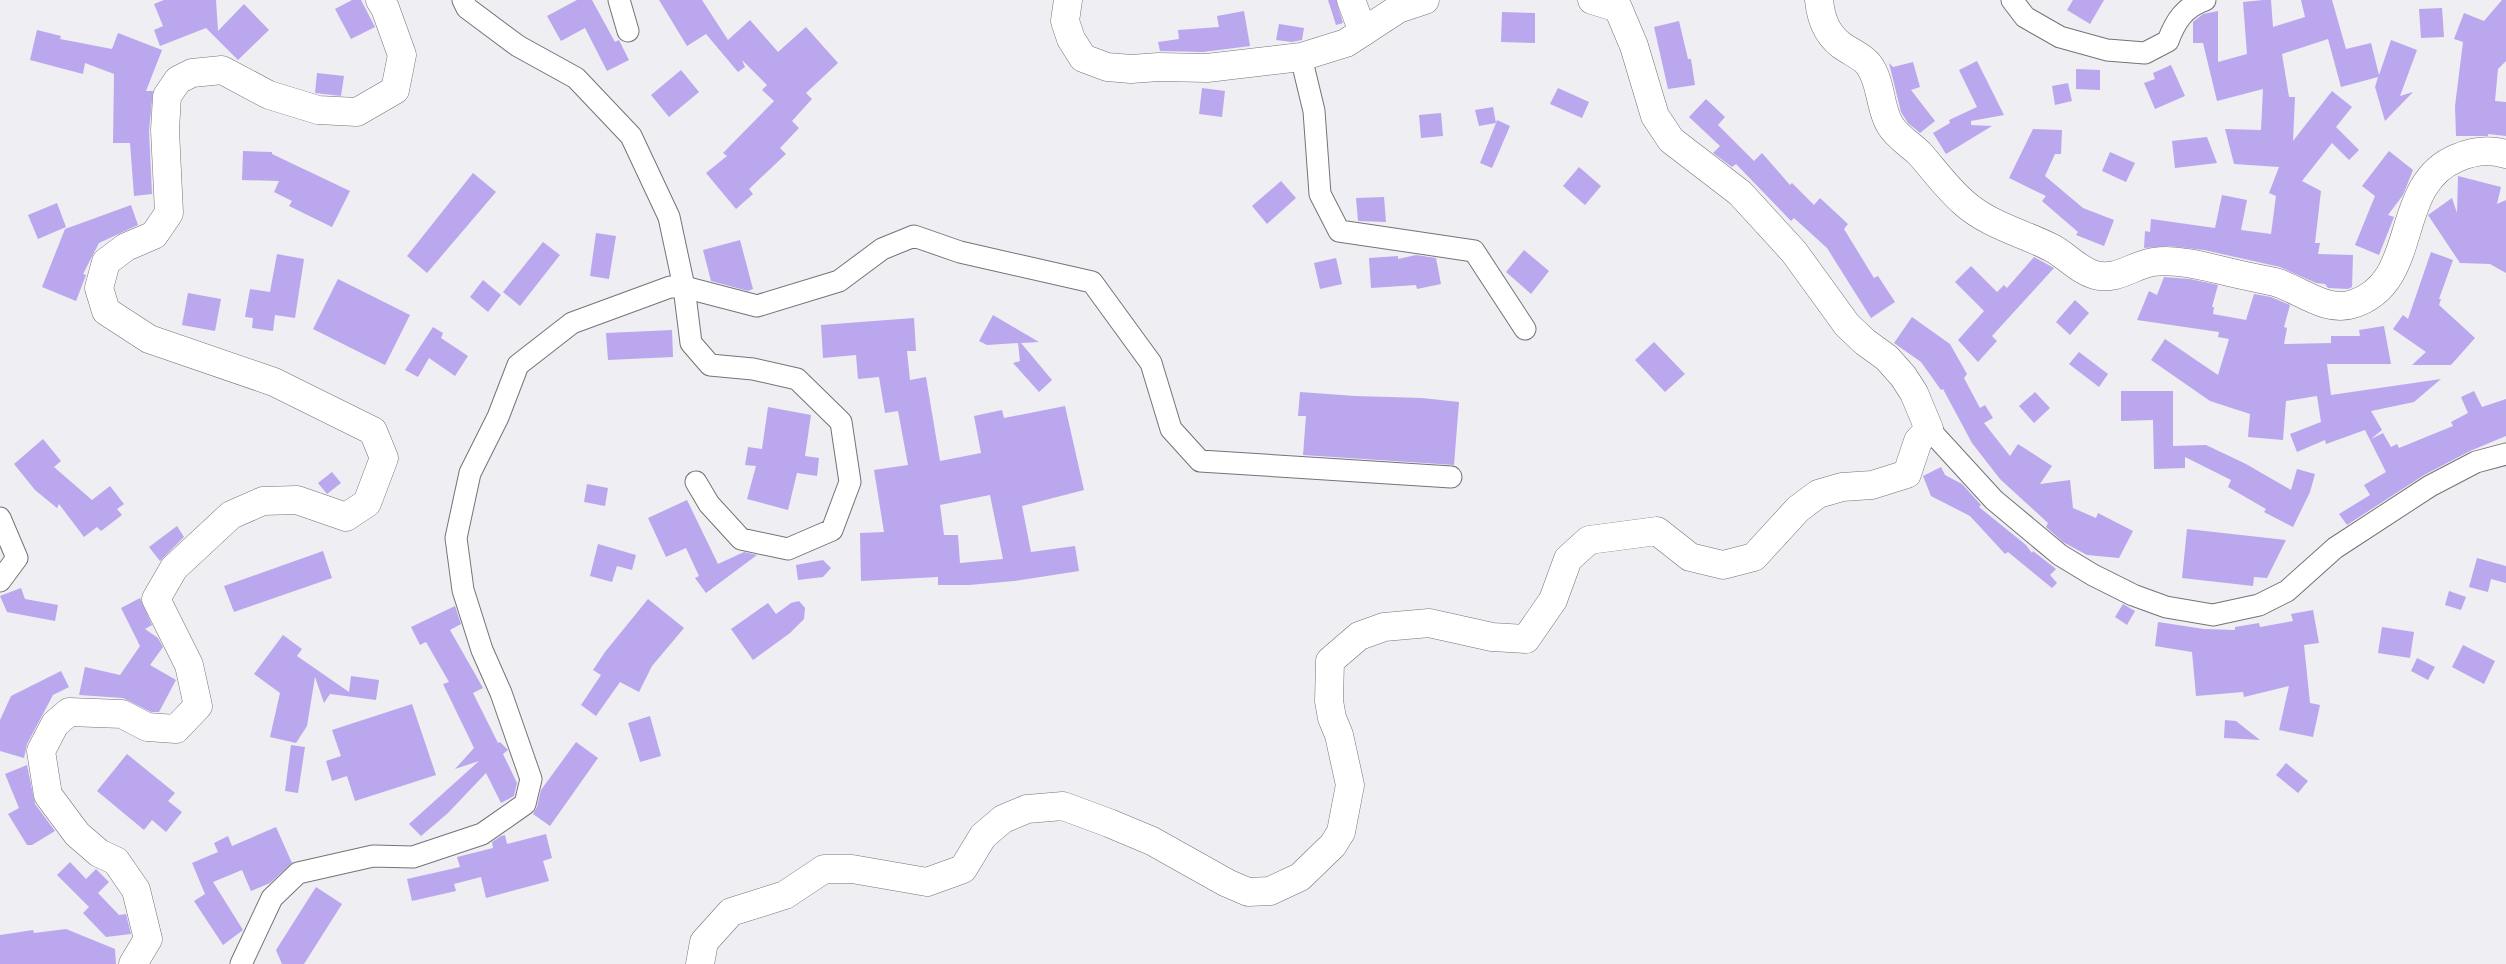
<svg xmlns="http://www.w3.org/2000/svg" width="2506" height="964" font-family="'Fira Sans',sans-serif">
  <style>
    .building { fill: #bba7ee; fill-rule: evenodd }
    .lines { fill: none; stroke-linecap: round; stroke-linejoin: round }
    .minor-casing { stroke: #747377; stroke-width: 23 }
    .tertiary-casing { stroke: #747377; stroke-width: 29 }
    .primary-casing { stroke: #747377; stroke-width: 29 }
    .trunk-casing { stroke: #747377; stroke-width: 29 }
    .minor { stroke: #fff; stroke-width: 21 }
    .tertiary { stroke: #fff; stroke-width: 28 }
    .primary { stroke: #fff; stroke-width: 28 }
    .trunk { stroke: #fff; stroke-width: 28 }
  </style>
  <rect width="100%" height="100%" fill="#efeef3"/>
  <!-- building -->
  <g class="building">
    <path d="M164,0H216L218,31L244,4L269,30L238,60L206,28L160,46L154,30L163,26L154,4Z"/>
    <path d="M352,0H361L375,27L351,39L335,9Z"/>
    <path d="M577,0H592L615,42L619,40L629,60L607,71L585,28L561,41L547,16Z"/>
    <path d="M659,0H702L728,40L750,20L778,52L806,27L838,63L806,93L812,99L792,121L799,128L780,148L786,154L749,189L753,194L736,209L706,173L727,156L723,153L774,101L762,90L767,85L742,60L745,67L738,72L706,34L687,46Z"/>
    <path d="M1328,0H1336L1343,23L1336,25Z"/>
    <path d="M2073,0H2104L2090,24L2067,10Z"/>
    <path d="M2263,0H2271L2273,27L2305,17L2301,0H2332L2346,49L2371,43L2379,75L2391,40L2417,50L2400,96L2413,92L2385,121L2375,87L2378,77L2341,87L2328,39L2282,54L2289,97H2295L2293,141L2332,91L2352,107L2336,127L2359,150L2349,160L2332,143L2302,181L2321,191L2315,243H2320L2318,254L2353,255L2352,287L2348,289L2328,288L2325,284L2316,283L2280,267L2204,250L2169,246L2144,248L2145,231L2150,232L2151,219L2215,228L2222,195L2247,200L2241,230L2271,234L2276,196L2269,193L2279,167L2234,164L2225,129L2261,130L2263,89L2217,101L2203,43H2193V22L2203,14L2218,11V62L2247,54L2243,2Z"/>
    <path d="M2502,0H2506V61L2498,69L2495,101L2506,102V136L2488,134V136H2456L2455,106L2463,42L2454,39L2464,13L2484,21Z"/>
    <path d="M2442,8L2444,37L2421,38L2419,9Z"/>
    <path d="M1244,11L1250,46L1203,52L1160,51L1158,42L1179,39L1178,30L1219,27L1217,16Z"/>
    <path d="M1502,12L1535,13V43L1501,42Z"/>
    <path d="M1679,21L1688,59H1691L1695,85L1668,89L1654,27Z"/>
    <path d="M1279,24L1304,28L1302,40L1292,42L1276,40Z"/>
    <path d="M37,30L61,36L60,39L112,49L118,33L162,50L146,91H153L149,131L152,194L134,196L130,143H113L114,74L85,63L83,74L30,60Z"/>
    <path d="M1977,61L2004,115L1971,121V125L1992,126L1946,154L1933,133L1950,123L1949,120L1977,107L1959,70Z"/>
    <path d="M1913,62L1920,87L1911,90L1935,121L1920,133L1908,123L1901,112L1889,63L1893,67Z"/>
    <path d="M2171,65L2185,96L2155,109L2144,83L2155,79L2153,73Z"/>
    <path d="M2076,69L2100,70V90L2076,89Z"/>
    <path d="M681,70L699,92L669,117L651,95Z"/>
    <path d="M317,73L344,76L341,96L315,93Z"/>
    <path d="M2068,83L2072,101L2055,105L2052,86Z"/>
    <path d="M1202,88L1225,91L1222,117L1199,114Z"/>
    <path d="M1558,88L1589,102L1582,118L1550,104Z"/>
    <path d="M1706,99L1725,117L1718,125L1754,161L1762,153L1790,185L1792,183L1814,205L1820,198L1848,224L1844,229L1874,278L1878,276L1895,302L1871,318L1827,248L1794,218L1791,221L1736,164L1732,167L1713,153L1720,146L1689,117Z"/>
    <path d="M1493,107L1496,123L1497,120L1510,126L1492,168L1480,163L1496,123L1479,126L1475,110Z"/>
    <path d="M1441,113L1443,136L1421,138L1419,115Z"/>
    <path d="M2033,129L2062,130L2061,154H2055L2045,176L2083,208L2114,220L2104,246L2076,235L2078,232L2042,201L2046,196L2009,178Z"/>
    <path d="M2207,137L2217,163L2175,168L2172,141Z"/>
    <path d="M243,151L272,152V154L350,191L332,227L289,206L292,201L274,192L279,181L242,180Z"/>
    <path d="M2389,151L2413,170L2403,195L2388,215L2394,217L2379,255L2355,245L2375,196L2362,186Z"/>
    <path d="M2110,152L2135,163L2126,182L2102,171Z"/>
    <path d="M1579,167L1601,186L1585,205L1563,186Z"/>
    <path d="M473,173L496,192L427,273L407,256Z"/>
    <path d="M2458,176L2501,187L2497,204L2506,200V273L2490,264L2460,263L2428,215L2452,198L2457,213Z"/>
    <path d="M1281,181L1296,198L1267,224L1252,206Z"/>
    <path d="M1384,197L1386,222L1358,221L1356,198Z"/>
    <path d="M57,203L66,227L38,239L28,215Z"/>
    <path d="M131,205L138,225L99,243L83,274L86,275L76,301L42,287L65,229Z"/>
    <path d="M596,233L616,236L609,279L590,276Z"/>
    <path d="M740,240L753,289L748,291L711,281L703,250Z"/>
    <path d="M543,242L560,255L520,306L503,292Z"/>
    <path d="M1524,250L1549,271L1531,294L1506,272Z"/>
    <path d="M2431,252L2453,260L2439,299H2441L2439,305L2475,338L2451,365H2412L2426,352L2393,329L2403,315L2408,319Z"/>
    <path d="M277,254L304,259L295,318L275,315L273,331L252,328L253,318L245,317L250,289L270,292Z"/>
    <path d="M1416,255L1436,258L1441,284L1417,289L1416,285L1371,288L1369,258L1398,256V259Z"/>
    <path d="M2034,257L2054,268L1992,336L1997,341L1978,362L1958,340L1984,311L1955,282L1971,266L1997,292L2004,285L2007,288Z"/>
    <path d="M1336,258L1342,284L1320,289L1314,263Z"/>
    <path d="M2164,277L2190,279L2218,285L2212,307H2214L2213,314L2246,320L2254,294L2271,297L2290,305L2284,327L2287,328L2284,344L2331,343V336H2360L2359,330L2384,326L2391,364H2327L2331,395L2441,379L2414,402L2371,411L2382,430L2371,439L2383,433L2391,447L2397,444L2399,448L2453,426L2451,422L2468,413L2461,397L2474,391L2482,407L2506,399V436L2470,451L2424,475L2347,525L2339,514L2370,495L2364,485L2386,472L2365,430L2326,444L2325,440L2297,452L2290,434L2321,422L2317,396L2286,401L2283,440L2248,437L2250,414L2210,401L2151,360L2165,339L2218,375L2229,339L2218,337L2219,332L2137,320L2149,291L2157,295Z"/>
    <path d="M338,279L410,315L385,365L313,329Z"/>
    <path d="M483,280L501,295L488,312L470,297Z"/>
    <path d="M188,293L221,299L215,331L182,325Z"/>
    <path d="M2075,300L2089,313L2070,335L2056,322Z"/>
    <path d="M993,315L1039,342L1021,343L1052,380L1039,392L1013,363L1020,361L1018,343L987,345L979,341Z"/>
    <path d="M1912,317L1950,344L1967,374L1964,378L1980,408L1985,405L1993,418L1984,423L2010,456L2018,444L2052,466L2040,484L2070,480L2073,508L2096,518L2098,513L2133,531L2119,558L2087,555L2063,542L2046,527L2048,523L2000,479L1972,443L1943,389L1941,390L1921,362L1894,343Z"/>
    <path d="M914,318L916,351H907L910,380L926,377L940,461L981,453L974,416L1002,410L1004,418L1065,406L1084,490L1022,506L1031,552L1075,546L1079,571L1014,581L969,585H938V577L861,581L860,533L884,532L874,470L908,465L898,411L885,413L879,377L858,379L856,355L823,358L821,325ZM990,495L1003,559L960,563L958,535H944L940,505Z"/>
    <path d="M433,327L443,333L441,338L468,356L455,376L429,358L418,377L405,370Z"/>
    <path d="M672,330L673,357L608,360L606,333Z"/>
    <path d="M1654,342L1685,374L1665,392L1635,360Z"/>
    <path d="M2079,352L2108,374L2099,387L2069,364Z"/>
    <path d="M2121,391H2173V446L2206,445L2246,464L2291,490L2297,469L2315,474L2310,492L2293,527L2264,512L2266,509L2228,487L2231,480L2185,457V468L2154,469L2153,420L2121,421Z"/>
    <path d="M1300,392L1355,396L1422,398L1459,402L1454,465L1303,455L1306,416H1298Z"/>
    <path d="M2035,392L2050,408L2034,423L2019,406Z"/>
    <path d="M768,407L811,415L805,456L819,458L817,476L797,473L788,510L747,499L756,466L745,465L748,447L762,449Z"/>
    <path d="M43,439L61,461L54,467L92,500L110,486L124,504L117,509L122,515L101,531L97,527L84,537L59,504L57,508L35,490L14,464Z"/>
    <path d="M1941,467L1945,475L1962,484L1981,505L1979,507L2026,545L2032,553L2033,551L2056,569L2050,575L2057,583L2052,588L2008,552L2005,554L1970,516L1931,496L1923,476Z"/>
    <path d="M332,472L341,483L327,494L318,483Z"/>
    <path d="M587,484L608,488L605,506L584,502Z"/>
    <path d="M687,500L718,564L744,552L757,555L706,593L695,578L699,576L686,548L666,557L648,518Z"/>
    <path d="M177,526L184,537L160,561L149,547Z"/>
    <path d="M2187,529L2286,540L2267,578L2254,577L2253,586L2182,578Z"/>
    <path d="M598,544L636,555L632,570L617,566L612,582L590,576Z"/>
    <path d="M323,551L332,578L234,612L224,586Z"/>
    <path d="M2477,558L2506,566V583L2491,579L2488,592L2469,587Z"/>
    <path d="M823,560L831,568L823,577L798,580L796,565Z"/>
    <path d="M21,588L25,599L58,605L55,621L7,612L0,596Z"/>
    <path d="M2449,591L2466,597L2461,610L2445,605Z"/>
    <path d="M140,598L152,625L145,629L158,638L163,647L150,665L176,680L159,712H151L123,698L79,695L85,667L120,675L140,646L121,608Z"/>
    <path d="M648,599L684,628L652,666L639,692L620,682L596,716L581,705L601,675L593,670L605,652Z"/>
    <path d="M799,601L805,608L804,619L790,633L753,660L731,629L768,603L776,614L791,603Z"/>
    <path d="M2123,604L2135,611L2127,625L2115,617Z"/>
    <path d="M455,606L461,624L450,630L483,688L473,693L498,743L500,742L508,750L503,754L517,783L514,796L501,803L486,773L448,813L421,836L409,824L479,761L455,769L474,748L443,684L449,682L426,642L420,645L411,627Z"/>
    <path d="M2313,610L2319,643L2304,645L2310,703L2320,705L2313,737L2279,730L2289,686L2244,697L2243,692L2196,696L2192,652L2155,646L2158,622L2204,629L2235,630V627L2259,623L2260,627L2293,621L2291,614Z"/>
    <path d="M2382,627L2414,632L2410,658L2378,653Z"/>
    <path d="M283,635L302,649L297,656L349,692L351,676L379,680L376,700L330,694L324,703L315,677L307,726L296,743L270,737L280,693L254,674Z"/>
    <path d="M2463,645L2495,661L2484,684L2452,667Z"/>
    <path d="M2417,658L2435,667L2428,680L2411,671Z"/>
    <path d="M61,671L69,687L53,695L27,744L24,758L0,751V720L11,696Z"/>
    <path d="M412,704L436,775L355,801L347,776L332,781L326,761L341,756L332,730Z"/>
    <path d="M650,716L661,756L640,762L628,723Z"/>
    <path d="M2225,720L2236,721L2260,740L2224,738Z"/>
    <path d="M576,742L598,758L550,826L533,814L537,807L541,790Z"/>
    <path d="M291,745L305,747L298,793L285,791Z"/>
    <path d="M127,754L175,793L168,801L182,812L166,832L152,820L144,830L97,791Z"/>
    <path d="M2286,763L2308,781L2298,793L2276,775Z"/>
    <path d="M27,765L35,804L55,831L32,845H27L8,814L19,808L5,774Z"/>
    <path d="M276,827L292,863L270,883L251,891L242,870L213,882L243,930L223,945L194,901L205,894L192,863L218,852L214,843L228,836L232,846Z"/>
    <path d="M546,834L552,858L543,861L549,881L486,898L481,877L454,884L456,891L412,901L407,879L460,867L457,857L493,848L492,842L501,836L505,835L507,844Z"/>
    <path d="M70,862L86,879L96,869L109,882L98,893L119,915L126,914L131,934L106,937L83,913L89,907L57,875Z"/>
    <path d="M316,887L342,904L304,964H282L276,950Z"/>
    <path d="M66,929L115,949L116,964H0V935L33,930L34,933Z"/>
  </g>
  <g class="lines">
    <!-- minor casing -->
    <g class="minor-casing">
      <g id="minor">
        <path d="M463,0L467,8L518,46L576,78L631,136L669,217L684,287L691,343L710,365L753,369L797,379L841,422L850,482L832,530L788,549L741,539L709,504L696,482"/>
        <path d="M619,0L628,31"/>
        <path d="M2012,0L2025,17L2060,37L2107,50L2145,53L2168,41C2175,22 2184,7 2205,0"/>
        <path d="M1301,57L1314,111L1320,194L1339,231L1474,251L1525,329"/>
        <path d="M1929,429L1994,500L2060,555L2093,575L2133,595L2166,607L2213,615L2259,605L2287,591L2335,548L2430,486L2476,462L2506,454"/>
        <path d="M0,518L17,558L0,581"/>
        <path d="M241,964L272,898L298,873L373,856L413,857L482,834L525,804L531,779L501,693L482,650L463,590L456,538L470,473L498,417L518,365L572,323L670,287H684L757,306L839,281L882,249L914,236L960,252L1092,282L1151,363L1171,429L1200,461L1451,477"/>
      </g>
    </g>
    <!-- tertiary casing -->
    <g class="tertiary-casing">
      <g id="tertiary">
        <path d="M1351,0L1363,32"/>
        <path d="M1819,0C1821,21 1828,38 1847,49C1855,54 1864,58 1869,65C1882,83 1879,107 1890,125C1897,137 1911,145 1920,154C1934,170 1947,188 1963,202C1988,225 2023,233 2052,248C2067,256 2078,270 2095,275C2117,281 2133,265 2153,262C2173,259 2196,264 2216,269C2236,274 2255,278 2275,282C2299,289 2326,313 2353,304C2422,282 2391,185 2457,158C2473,151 2489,149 2506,154"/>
      </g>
    </g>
    <!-- primary casing -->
    <g class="primary-casing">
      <path id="primary" d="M133,964L148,939L136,890L116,861L99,853L77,834L48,795L41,751L55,724L69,712L122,714L147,727L176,729L198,706L189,665L156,599L174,568L231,515L263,501L297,500L346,517L367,503L384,458L373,431L274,382L149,339L106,311L99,288L106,262L126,247L154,235L169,213L165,130L167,96L178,80L192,73L222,70L269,95L318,110L357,112L395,90L402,55L385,8L380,0"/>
    </g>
    <!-- trunk casing -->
    <g class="trunk-casing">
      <g id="trunk">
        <path d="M1068,0L1065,21L1071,39L1083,58L1107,67L1131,69L1159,67L1207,68L1301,57L1346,43L1398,9L1425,0"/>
        <path d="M700,964L704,942L731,912L785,895L824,869H852L927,882L963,869L983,836L1003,819L1027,809L1063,806L1109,823L1152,841L1227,883L1248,892L1270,891L1300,877L1333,845L1341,832L1350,785L1339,735L1332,718L1329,701L1330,661L1359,636L1384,627L1429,623L1492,637L1526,639L1553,600L1568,559L1589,540L1657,531L1690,557L1723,565L1754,557L1798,509L1818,494L1842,487L1872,485L1907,474L1918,441L1929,429L1914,393L1903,376L1887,358L1865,342L1847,325L1794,252L1740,193L1671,140L1655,116L1634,46L1618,8L1592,0"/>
      </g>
    </g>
    <!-- minor -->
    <use href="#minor" class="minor"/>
    <!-- tertiary -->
    <use href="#tertiary" class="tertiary"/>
    <!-- primary -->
    <use href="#primary" class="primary"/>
    <!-- trunk -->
    <use href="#trunk" class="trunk"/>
  </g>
</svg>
